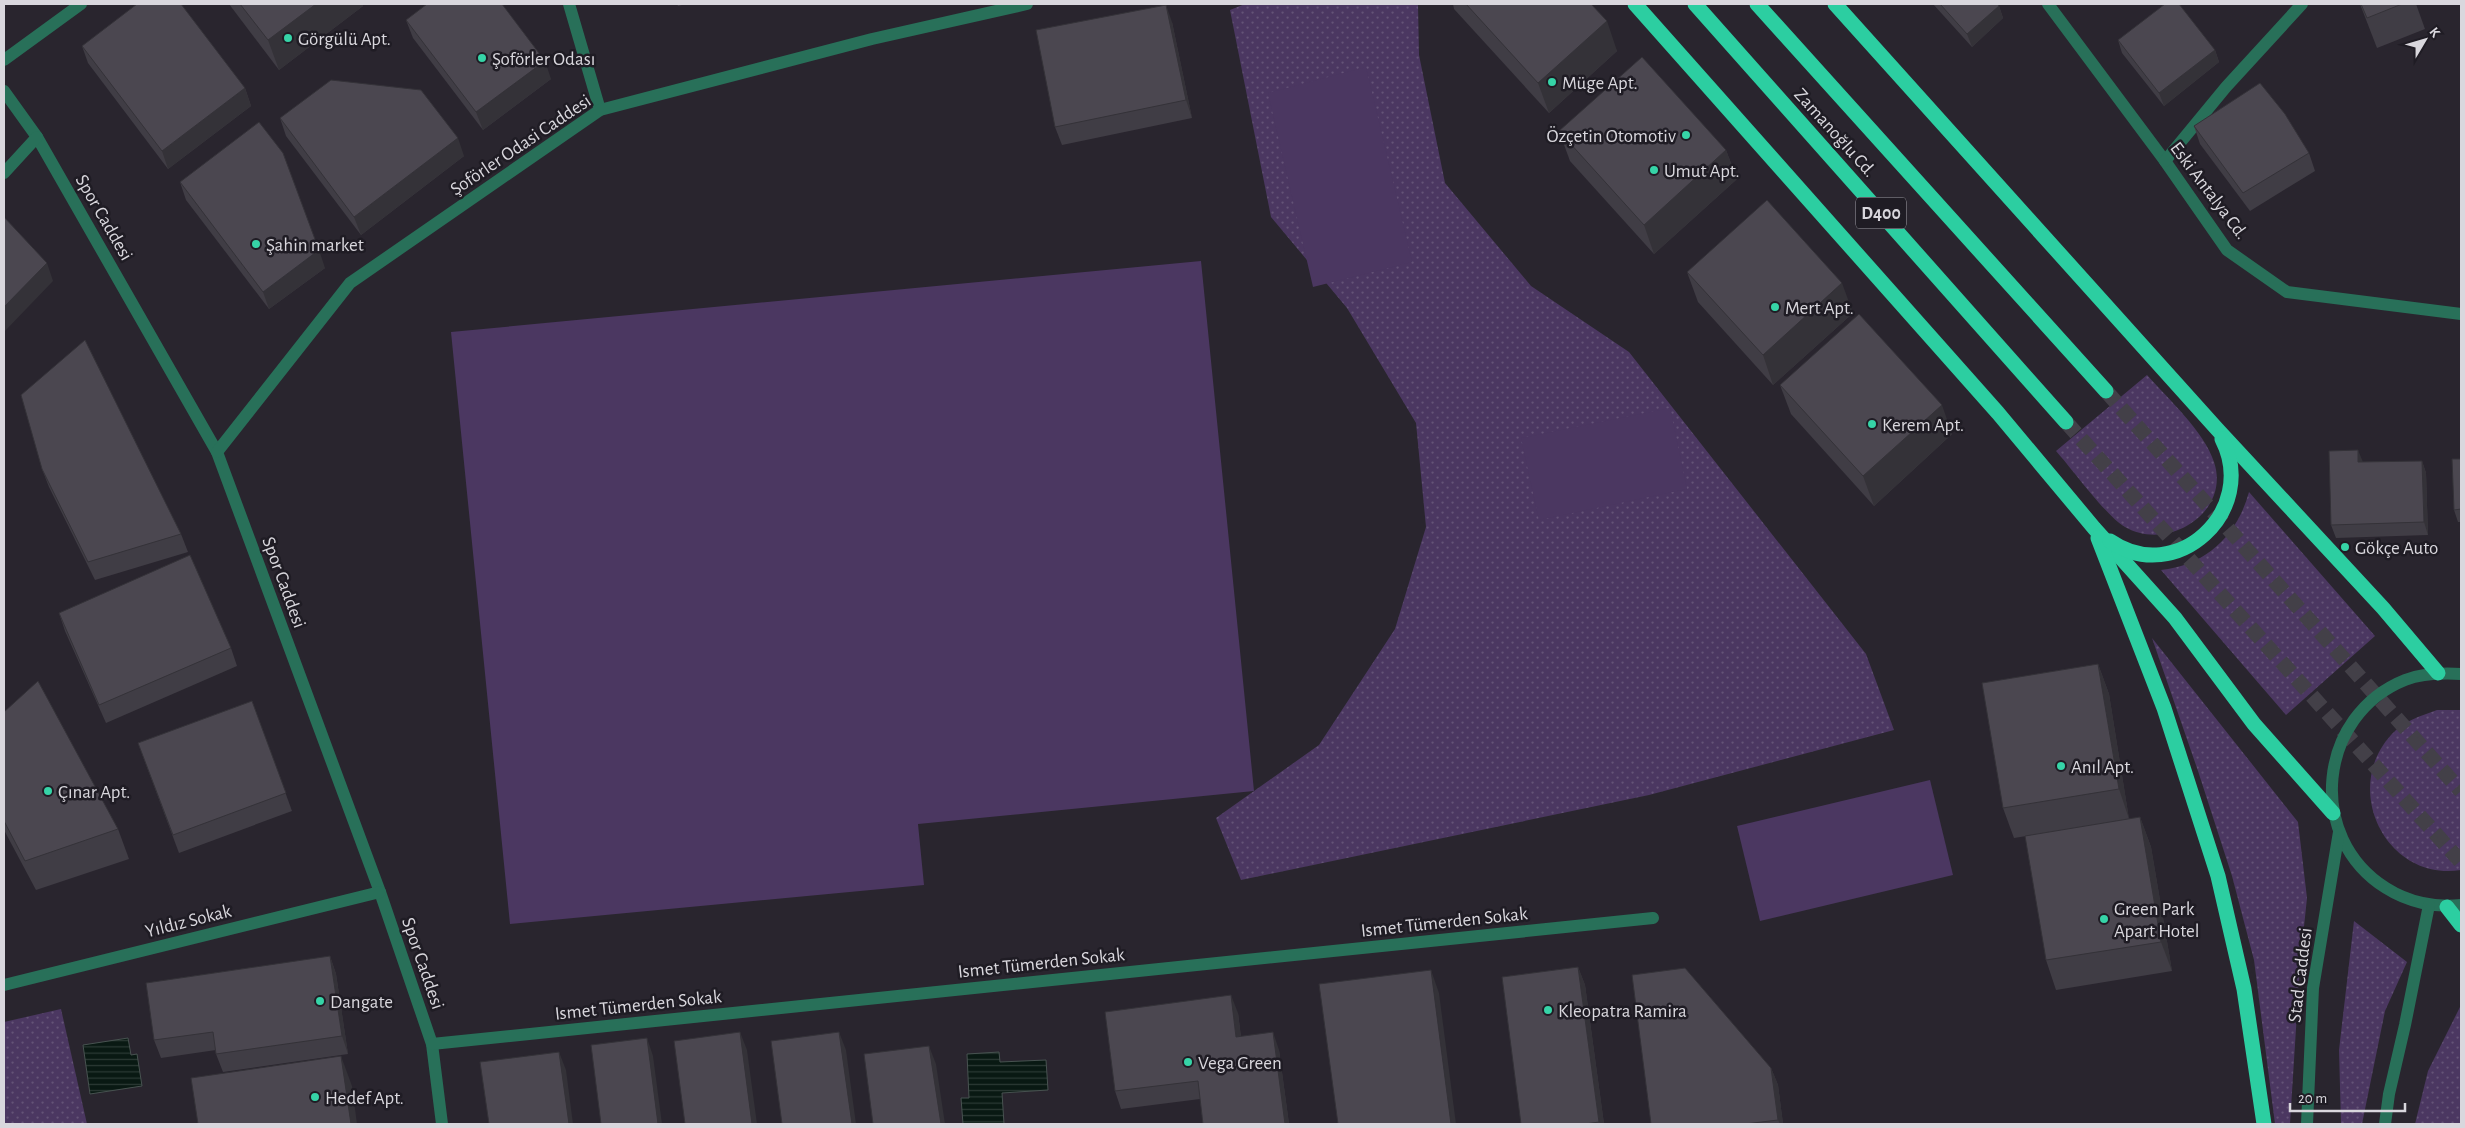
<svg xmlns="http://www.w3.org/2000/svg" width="2465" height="1128" font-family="'Alegreya Sans',sans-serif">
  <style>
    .green { fill: url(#green-dots) }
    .pitch { fill: #4b3761 }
    .water { fill: url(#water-rules); stroke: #475250 }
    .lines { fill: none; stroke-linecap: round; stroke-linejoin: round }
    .highway-tunnel { stroke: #434048; stroke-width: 15; stroke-dasharray: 15 8; stroke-linecap: butt }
    .minor { stroke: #287059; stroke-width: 12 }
    .highway { stroke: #2ccea1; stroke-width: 15 }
    .wall { fill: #403d45 }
    .shaded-wall { fill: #343238 }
    .building { fill: #4b4750; stroke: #343238 }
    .poi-dot { fill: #36d4a7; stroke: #1f1c24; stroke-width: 2 }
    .labels { text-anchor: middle; stroke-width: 5; stroke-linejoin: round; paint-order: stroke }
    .shield { fill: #1f1c24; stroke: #a19fa6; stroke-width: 1 }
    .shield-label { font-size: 18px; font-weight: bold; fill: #d9d7dd }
    .poi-label { font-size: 19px; fill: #d9d7dd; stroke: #1f1c24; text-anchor: start }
    .street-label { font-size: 19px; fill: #d9d7dd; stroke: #1f1c24 }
  </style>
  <defs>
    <pattern id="green-dots" width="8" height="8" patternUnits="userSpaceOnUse" patternTransform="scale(1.25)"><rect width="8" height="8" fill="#4b3761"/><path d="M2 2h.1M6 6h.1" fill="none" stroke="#645377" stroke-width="1.8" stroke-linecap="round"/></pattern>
    <pattern id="water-rules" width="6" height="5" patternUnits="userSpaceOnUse" patternTransform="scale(1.25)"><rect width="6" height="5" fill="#091913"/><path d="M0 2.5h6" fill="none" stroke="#2c3a35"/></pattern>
  </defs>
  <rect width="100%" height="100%" fill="#29252e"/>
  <!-- green -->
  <g class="green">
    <path d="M1245,4H1418L1419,55L1445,183L1531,286L1629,352L1866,654L1894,730L1649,795L1241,880L1216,818L1319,745L1395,629L1426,527L1416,423L1347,308L1271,217L1230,10Z"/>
    <path d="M2147,375C2168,399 2204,431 2214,462C2231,512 2168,552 2125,527C2106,516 2073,470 2056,451Z"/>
    <path d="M2249,492L2375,636L2286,715L2161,570C2206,565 2237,536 2249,492Z"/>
    <path d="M2152,638L2298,822L2307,898L2300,965L2290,1124H2275L2254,960L2232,876L2198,771Z"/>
    <path d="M2437,710H2461V870C2387,882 2341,790 2391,735C2403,721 2421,716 2437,710Z"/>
    <path d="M2354,921L2407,962L2385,1011L2362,1124H2341L2339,1050Z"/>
    <path d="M2460,1007L2461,1124H2415L2428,1071Z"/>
    <path d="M61,1009L87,1124H4V1022Z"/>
  </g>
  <!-- pitch -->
  <g class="pitch">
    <path d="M1366,67L1412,262L1313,287L1268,93Z"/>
    <path d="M1201,261L1254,791L918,824L924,885L510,924L451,332Z"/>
    <path d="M1670,408L1687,489L1539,520L1521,438Z"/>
    <path d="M1930,780L1953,875L1760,921L1737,826Z"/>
  </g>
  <!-- water -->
  <g class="water">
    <path d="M128,1038L131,1055L137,1054L142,1086L90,1094L83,1045Z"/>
    <path d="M999,1052L1000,1062L1046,1060L1048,1090L1002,1093L1004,1124H963L961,1098H969L967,1054Z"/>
  </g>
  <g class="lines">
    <!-- highway-tunnel -->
    <g class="highway-tunnel">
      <path d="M2106,391L2461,791"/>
      <path d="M2066,422L2461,862"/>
    </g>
    <!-- minor -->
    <g class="minor">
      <path d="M569,4L600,110"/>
      <path d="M2048,4L2165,161L2227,250L2287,292L2461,314"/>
      <path d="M4,60L81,4"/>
      <path d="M4,91L37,137L217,452L380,892L432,1044L442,1124"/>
      <path d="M2165,161L2226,87L2302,4"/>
      <path d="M4,173L37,137"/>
      <path d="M217,452L350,283L600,110L872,39L1027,4"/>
      <path d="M2461,674C2443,673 2423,673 2405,680C2318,715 2305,837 2386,888C2408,902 2435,908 2461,905"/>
      <path d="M4,985L380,892"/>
      <path d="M432,1044L1653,918"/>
      <path d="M2307,1124L2313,988L2339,832"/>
      <path d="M2385,1124L2389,1094L2405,1025L2429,905"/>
    </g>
    <!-- highway -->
    <g class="highway">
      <path d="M1635,4L1998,413L2094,528L2175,618L2254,724L2333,813"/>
      <path d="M1695,4L2066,422"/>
      <path d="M1757,4L2106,391"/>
      <path d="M1835,4L2217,429L2383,608L2438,673"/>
      <path d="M2098,538L2164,708L2218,876L2244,989L2264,1124"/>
      <path d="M2110,541C2176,587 2259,511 2222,439"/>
      <path d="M2447,907L2461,925"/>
    </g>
  </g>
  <!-- wall -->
  <g class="wall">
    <path d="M229,4H363V6L279,70Z"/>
    <path d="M677,4H686L678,6Z"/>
    <path d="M1453,4H1591L1617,51L1549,113L1454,9Z"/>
    <path d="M1933,4H1997L1999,6L2003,18L1972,47Z"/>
    <path d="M2360,4H2416L2425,29L2377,48Z"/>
    <path d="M406,20L551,79L483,130L413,38Z"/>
    <path d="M1172,22L1192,118L1062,145L1055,127Z"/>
    <path d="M2118,40L2215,50L2219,62L2164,106L2122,53Z"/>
    <path d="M82,46L245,88L251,106L168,169L88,63Z"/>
    <path d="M280,118L464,156L361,235L286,136Z"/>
    <path d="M2194,126L2309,153L2315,171L2250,211L2200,144Z"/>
    <path d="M1559,131L1726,150L1737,179L1654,254L1570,161Z"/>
    <path d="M180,182L325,268L269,309L186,200Z"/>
    <path d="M1687,272L1853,313L1773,385L1698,302Z"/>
    <path d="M1780,385L1952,434L1874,506L1791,414Z"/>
    <path d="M2461,459V522H2458L2454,510Z"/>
    <path d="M2422,461L2426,473L2428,535L2336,538L2331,525L2362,462Z"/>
    <path d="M42,469L181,534L188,552L95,580L49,487Z"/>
    <path d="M59,613L231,648L237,666L106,723L65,631Z"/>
    <path d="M2098,664L2109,694L2129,819L2140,817L2151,847L2172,971L2056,990L2046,960L2090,826L2014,838L2003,808Z"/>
    <path d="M252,701L292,811L179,853L138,743Z"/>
    <path d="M4,712L118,829L129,859L36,890L4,830Z"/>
    <path d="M330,956L336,974L348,1054L223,1072L216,1054V1050L161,1058L154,1040Z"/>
    <path d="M1578,967L1585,985L1604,1124H1521Z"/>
    <path d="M1238,1013L1241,1037L1279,1050L1289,1124H1203L1200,1099L1121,1109L1115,1091Z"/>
    <path d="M1771,1068L1778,1085L1783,1124H1651Z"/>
  </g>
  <!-- shaded-wall -->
  <g class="shaded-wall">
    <path d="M316,4H363V6L279,70L268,40Z"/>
    <path d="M1166,5L1172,22L1192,118L1186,100Z"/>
    <path d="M1999,6L2003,18L1972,47L1967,34Z"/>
    <path d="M1607,21L1617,51L1549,113L1538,83Z"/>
    <path d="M2215,50L2219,62L2164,106L2159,93Z"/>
    <path d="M545,61L551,79L483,130L476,112Z"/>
    <path d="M245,88L251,106L168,169L162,151Z"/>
    <path d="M458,138L464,156L361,235L354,217Z"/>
    <path d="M1726,150L1737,179L1654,254L1644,225Z"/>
    <path d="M319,250L325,268L269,309L263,292Z"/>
    <path d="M47,263L53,281L4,332V307Z"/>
    <path d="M1842,283L1853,313L1773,385L1763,355Z"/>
    <path d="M1942,405L1952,434L1874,506L1863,476Z"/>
    <path d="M2358,450L2363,462H2358Z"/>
    <path d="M2422,461L2426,473L2428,535L2424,522Z"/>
    <path d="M2098,664L2109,694L2129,819L2119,789Z"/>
    <path d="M2140,817L2151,847L2172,971L2161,942Z"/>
    <path d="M330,956L336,974L348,1054L342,1036Z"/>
    <path d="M1578,967L1585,985L1604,1124H1600L1599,1122Z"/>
    <path d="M1431,970L1439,993L1456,1124H1451Z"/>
    <path d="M1231,995L1238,1013L1243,1055L1236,1037Z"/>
    <path d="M740,1032L747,1050L757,1124H752Z"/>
    <path d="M839,1032L846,1050L856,1124H852Z"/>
    <path d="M1273,1032L1279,1050L1289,1124H1285Z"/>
    <path d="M647,1038L653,1056L662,1124H658Z"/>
    <path d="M929,1046L936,1064L945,1124H941Z"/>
    <path d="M559,1052L566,1070L573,1124H569Z"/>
    <path d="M341,1056L352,1086L357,1124H351Z"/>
    <path d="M1771,1068L1778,1085L1783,1124H1780L1778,1120Z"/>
  </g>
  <!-- building -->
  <g class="building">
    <path d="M137,4H181L245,88L162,151L82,46Z"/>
    <path d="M240,4H316L268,40Z"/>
    <path d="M427,4H502L545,61L476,112L406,20Z"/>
    <path d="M1466,4H1591L1607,21L1538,83Z"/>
    <path d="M1940,4H1997L1999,6L1967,34Z"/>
    <path d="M2165,4H2179L2215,50L2159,93L2118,40Z"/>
    <path d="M2361,4H2402L2367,18Z"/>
    <path d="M1166,5L1186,100L1055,127L1036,30Z"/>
    <path d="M1642,57L1726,150L1644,225L1559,131Z"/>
    <path d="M331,80L421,90L458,138L354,217L280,118Z"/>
    <path d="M2260,83L2285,114L2309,153L2243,193L2194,126Z"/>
    <path d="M259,122L283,153L319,250L263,292L180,182Z"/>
    <path d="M1767,200L1842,283L1763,355L1687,272Z"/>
    <path d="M4,217L47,263L4,307Z"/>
    <path d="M1859,314L1942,405L1863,476L1780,385Z"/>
    <path d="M85,340L181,534L88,562L42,469L21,395Z"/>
    <path d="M2358,450V462L2422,461L2424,522L2331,525L2329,451Z"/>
    <path d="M2452,459H2461V509L2454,510Z"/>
    <path d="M190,555L231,648L99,705L59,613Z"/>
    <path d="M2098,664L2119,789L2003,808L1982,683Z"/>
    <path d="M38,681L118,829L25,861L4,821V712Z"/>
    <path d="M252,701L286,793L173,835L138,743Z"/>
    <path d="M2140,817L2161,942L2046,960L2025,836Z"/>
    <path d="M330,956L342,1036L216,1054L213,1032L154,1040L146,983Z"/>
    <path d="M1578,967L1599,1122L1585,1124H1521L1502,977Z"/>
    <path d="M1685,968L1771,1068L1778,1120L1745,1124H1651L1632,975Z"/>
    <path d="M1431,970L1451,1124H1338L1319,984Z"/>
    <path d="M1231,995L1236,1037L1273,1032L1285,1124H1203L1198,1081L1115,1091L1105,1012Z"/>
    <path d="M740,1032L752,1124H685L674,1041Z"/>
    <path d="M839,1032L852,1124H782L771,1041Z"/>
    <path d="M647,1038L658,1124H601L591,1045Z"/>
    <path d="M929,1046L941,1124H873L864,1054Z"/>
    <path d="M559,1052L569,1124H489L480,1062Z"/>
    <path d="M341,1056L351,1124H198L191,1078Z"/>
  </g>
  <!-- markers -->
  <g class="poi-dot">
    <circle cx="288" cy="38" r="5"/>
    <circle cx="482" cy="58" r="5"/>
    <circle cx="1552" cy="82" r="5"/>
    <circle cx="1686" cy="135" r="5"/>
    <circle cx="1654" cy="170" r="5"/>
    <circle cx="256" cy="244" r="5"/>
    <circle cx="1775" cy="307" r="5"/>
    <circle cx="1872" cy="424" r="5"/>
    <circle cx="2345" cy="547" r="5"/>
    <circle cx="2061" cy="766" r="5"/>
    <circle cx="48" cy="791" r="5"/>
    <circle cx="2104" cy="919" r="5"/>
    <circle cx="320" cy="1001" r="5"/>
    <circle cx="1548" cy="1010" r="5"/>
    <circle cx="1188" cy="1062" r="5"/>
    <circle cx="315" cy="1097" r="5"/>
  </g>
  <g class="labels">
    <!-- shield labels -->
    <rect class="shield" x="1856" y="197.5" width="50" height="31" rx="4"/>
    <g class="shield-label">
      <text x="1881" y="219">D400</text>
    </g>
    <!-- poi labels -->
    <g class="poi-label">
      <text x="298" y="45">Görgülü Apt.</text>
      <text x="492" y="65">Şoförler Odası</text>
      <text x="1562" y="89">Müge Apt.</text>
      <text x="1676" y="142" text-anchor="end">Özçetin Otomotiv</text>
      <text x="1664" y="177">Umut Apt.</text>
      <text x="266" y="251">Şahin market</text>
      <text x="1785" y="314">Mert Apt.</text>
      <text x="1882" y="431">Kerem Apt.</text>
      <text x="2355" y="554">Gökçe Auto</text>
      <text x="2071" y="773">Anıl Apt.</text>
      <text x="58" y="798">Çınar Apt.</text>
      <text x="2114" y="915">Green Park<tspan x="2114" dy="22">Apart Hotel</tspan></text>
      <text x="330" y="1008">Dangate</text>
      <text x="1558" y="1017">Kleopatra Ramira</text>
      <text x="1198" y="1069">Vega Green</text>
      <text x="325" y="1104">Hedef Apt.</text>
    </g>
    <!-- street labels -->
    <g class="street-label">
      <text transform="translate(1836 132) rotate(48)" y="7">Zamanoğlu Cd.</text>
      <text transform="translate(520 144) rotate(-34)" y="7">Şoförler Odasi Caddesi</text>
      <text transform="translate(2210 190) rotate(53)" y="7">Eski Antalya Cd.</text>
      <text transform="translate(105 217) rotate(60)" y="7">Spor Caddesi</text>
      <text transform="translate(285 582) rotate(70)" y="7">Spor Caddesi</text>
      <text transform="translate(188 920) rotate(-14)" y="7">Yıldız Sokak</text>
      <text transform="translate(1444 921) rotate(-6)" y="7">Ismet Tümerden Sokak</text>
      <text transform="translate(1041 962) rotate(-6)" y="7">Ismet Tümerden Sokak</text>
      <text transform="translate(424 963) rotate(71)" y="7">Spor Caddesi</text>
      <text transform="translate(2299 975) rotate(-83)" y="7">Stad Caddesi</text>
      <text transform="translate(638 1004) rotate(-6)" y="7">Ismet Tümerden Sokak</text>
    </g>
  </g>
  <!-- border -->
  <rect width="2465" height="1128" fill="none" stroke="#d9d7dd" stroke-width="10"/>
  <!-- north arrow -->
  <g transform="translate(2425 40) rotate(52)" stroke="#1f1c24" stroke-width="4" paint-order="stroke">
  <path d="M0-4L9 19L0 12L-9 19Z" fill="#d9d7dd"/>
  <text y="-8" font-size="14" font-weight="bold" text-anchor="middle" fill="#d9d7dd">K</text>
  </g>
  <!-- scale -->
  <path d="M2290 1103v8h115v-8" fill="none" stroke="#d9d7dd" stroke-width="2.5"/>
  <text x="2298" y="1103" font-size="15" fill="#d9d7dd" stroke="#1f1c24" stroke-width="4" paint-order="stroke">20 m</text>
</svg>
